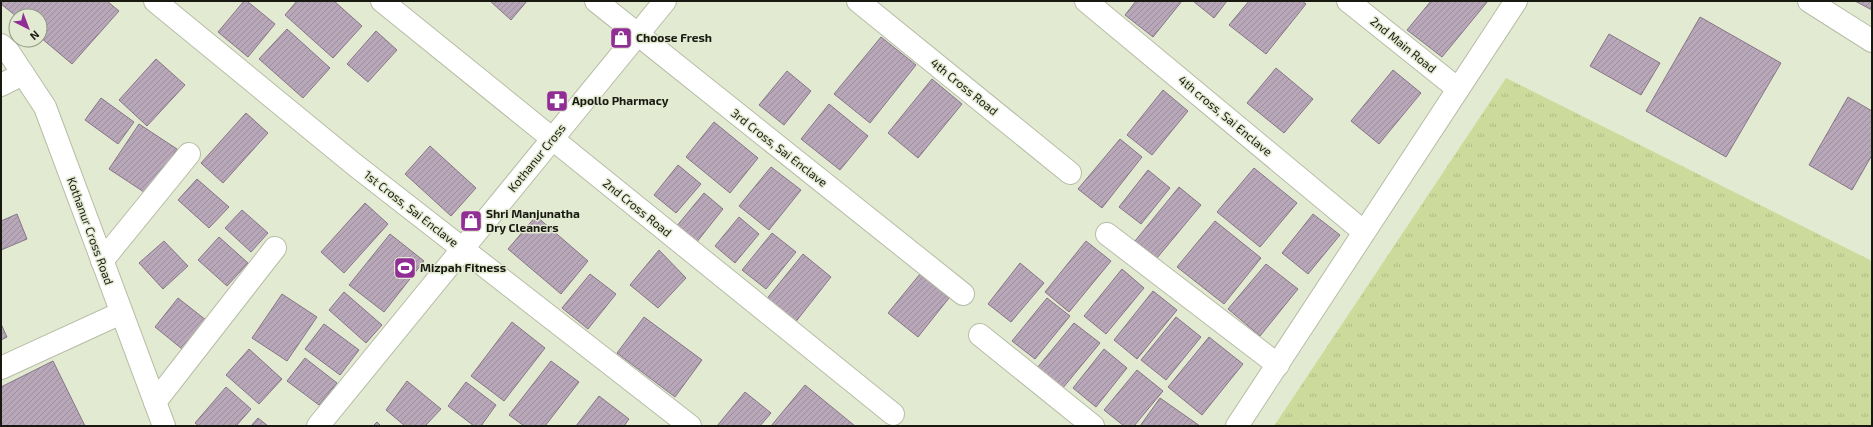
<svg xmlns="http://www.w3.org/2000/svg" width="1873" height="427" font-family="'Exo 2',sans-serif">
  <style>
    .grass { fill: url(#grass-tufts) }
    .building { fill: url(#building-hatch); stroke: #867687 }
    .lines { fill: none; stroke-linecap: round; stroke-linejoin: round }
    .minor-casing { stroke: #b7bda6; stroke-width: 24 }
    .tertiary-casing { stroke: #b7bda6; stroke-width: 24 }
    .minor { stroke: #fff; stroke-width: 22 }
    .tertiary { stroke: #fff; stroke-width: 22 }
    .labels { text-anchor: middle; stroke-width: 3; stroke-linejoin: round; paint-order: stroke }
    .poi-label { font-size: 12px; font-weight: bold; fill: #181a11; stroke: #e3ead2; text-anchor: start }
    .street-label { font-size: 12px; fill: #181a11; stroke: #e3ead2 }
  </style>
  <defs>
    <pattern id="grass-tufts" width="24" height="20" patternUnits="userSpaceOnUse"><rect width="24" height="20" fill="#ccdb9c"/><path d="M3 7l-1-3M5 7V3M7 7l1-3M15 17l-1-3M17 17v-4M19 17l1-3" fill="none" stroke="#aebb85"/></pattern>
    <pattern id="building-hatch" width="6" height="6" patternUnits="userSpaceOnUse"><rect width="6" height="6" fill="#b8a6b9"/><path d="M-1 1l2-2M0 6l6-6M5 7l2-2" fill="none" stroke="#9d8e9e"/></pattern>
  </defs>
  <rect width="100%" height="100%" fill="#e3ead2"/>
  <!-- grass -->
  <path class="grass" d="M1506,78L1872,261V426H1274Z"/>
  <!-- building -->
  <g class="building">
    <path d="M1,1H107L119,11L72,64L40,37V16H16L1,4Z"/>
    <path d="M244,1H247L275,24L248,57L218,32Z"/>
    <path d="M297,1H334L362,26L333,58L285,15Z"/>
    <path d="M490,1H527L511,20Z"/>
    <path d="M1136,1H1182L1153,37L1125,15Z"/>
    <path d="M1193,1H1227L1214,18Z"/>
    <path d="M1249,1H1302L1306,4L1266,54L1229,25Z"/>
    <path d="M1431,1H1488L1442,57L1407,30Z"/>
    <path d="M1855,1H1872V10Z"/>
    <path d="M1700,17L1781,63L1726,157L1646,111Z"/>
    <path d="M287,29L330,68L303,98L259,59Z"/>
    <path d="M376,31L397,50L368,82L347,64Z"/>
    <path d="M1609,34L1660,63L1641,95L1590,66Z"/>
    <path d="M881,37L916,65L870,123L834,94Z"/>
    <path d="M156,59L185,85L147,126L119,100Z"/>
    <path d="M1276,68L1313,99L1284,133L1247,103Z"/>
    <path d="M1393,70L1421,93L1379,144L1351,121Z"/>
    <path d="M787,71L811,91L784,125L759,105Z"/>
    <path d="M932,79L962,104L918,158L888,133Z"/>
    <path d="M1163,90L1188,111L1152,155L1127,135Z"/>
    <path d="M1848,97L1872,111V155L1852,190L1809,165Z"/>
    <path d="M101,98L134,122L118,144L85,120Z"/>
    <path d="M829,104L868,136L840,170L801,139Z"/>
    <path d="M246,113L268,133L223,183L201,163Z"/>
    <path d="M714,122L758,158L730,193L686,157Z"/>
    <path d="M139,124L177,149L147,194L109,169Z"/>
    <path d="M1120,139L1142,157L1102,208L1078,189Z"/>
    <path d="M430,146L476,188L451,216L405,174Z"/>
    <path d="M678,165L701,184L676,213L654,195Z"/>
    <path d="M771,167L801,190L769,230L739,206Z"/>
    <path d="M1254,168L1297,203L1260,247L1217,212Z"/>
    <path d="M1148,170L1170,188L1141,224L1119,207Z"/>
    <path d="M197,179L229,207L209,228L178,200Z"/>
    <path d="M1179,187L1201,205L1157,258L1135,241Z"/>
    <path d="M704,193L723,209L696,243L676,227Z"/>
    <path d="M365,203L388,224L344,273L321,252Z"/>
    <path d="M242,210L268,233L251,252L225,228Z"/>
    <path d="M17,214L27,239L1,250V221Z"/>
    <path d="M1313,214L1340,235L1308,274L1282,253Z"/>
    <path d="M536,216L588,261L561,294L508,249Z"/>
    <path d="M739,217L759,234L735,263L715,246Z"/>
    <path d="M1215,221L1261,258L1224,304L1177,267Z"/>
    <path d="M772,233L796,252L766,289L742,270Z"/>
    <path d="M390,234L424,261L384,312L349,285Z"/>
    <path d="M219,237L248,263L227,286L198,260Z"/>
    <path d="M164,241L188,266L163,289L139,263Z"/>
    <path d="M1086,241L1111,261L1069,312L1045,292Z"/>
    <path d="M659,250L686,278L658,308L630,285Z"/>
    <path d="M803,254L831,277L794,324L765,301Z"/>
    <path d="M1020,263L1044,283L1011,322L988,304Z"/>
    <path d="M1266,264L1298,289L1260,336L1228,309Z"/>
    <path d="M1122,269L1144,288L1106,334L1084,316Z"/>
    <path d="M590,274L616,294L588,329L562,308Z"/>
    <path d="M920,274L949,298L918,337L888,313Z"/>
    <path d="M1153,291L1177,310L1137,359L1114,340Z"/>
    <path d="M344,292L382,325L366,343L329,310Z"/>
    <path d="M282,294L317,317L287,361L252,338Z"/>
    <path d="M178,298L211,324L187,353L155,327Z"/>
    <path d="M1047,298L1070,316L1035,359L1012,341Z"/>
    <path d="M644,317L702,360L675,397L617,353Z"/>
    <path d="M1176,317L1201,337L1166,380L1141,360Z"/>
    <path d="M512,322L545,348L504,401L471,376Z"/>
    <path d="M1074,323L1100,343L1062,389L1037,368Z"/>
    <path d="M1,324L7,337L1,340Z"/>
    <path d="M324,324L359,350L340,375L305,349Z"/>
    <path d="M1209,337L1243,364L1202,415L1168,387Z"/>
    <path d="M249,349L282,379L259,404L226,375Z"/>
    <path d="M1104,349L1127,368L1096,407L1073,388Z"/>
    <path d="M305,358L337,383L319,405L287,381Z"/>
    <path d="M53,361L85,426H1V387Z"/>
    <path d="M551,361L579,382L545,426H524L509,415Z"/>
    <path d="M1137,370L1163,391L1134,426H1124L1104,410Z"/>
    <path d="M407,381L441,409L425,426H405L386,410Z"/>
    <path d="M466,382L496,405L481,426H474L448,406Z"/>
    <path d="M805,385L855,426H771Z"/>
    <path d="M226,387L251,409L236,426H199L195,423Z"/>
    <path d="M745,392L771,413L760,426H717Z"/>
    <path d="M599,396L629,419L624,426H576Z"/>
    <path d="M1160,398L1200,426H1140Z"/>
    <path d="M258,418L268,426H251Z"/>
    <path d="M377,422L381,426H373Z"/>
  </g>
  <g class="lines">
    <!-- minor casing -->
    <g class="minor-casing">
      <g id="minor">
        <path d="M155,1L355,165L690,426"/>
        <path d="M382,1L893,414"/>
        <path d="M596,1L963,294"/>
        <path d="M858,1L1070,173"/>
        <path d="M1086,1L1364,232"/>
        <path d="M1348,1L1458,89"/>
        <path d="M1809,1L1872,41"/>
        <path d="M1,85L23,74"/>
        <path d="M1107,234L1278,365"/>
        <path d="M102,261L189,154"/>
        <path d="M980,335L1093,426"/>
        <path d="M1,368L121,313"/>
        <path d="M155,402L275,248"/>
        <path d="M1237,426L1516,1"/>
      </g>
    </g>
    <!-- tertiary casing -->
    <g class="tertiary-casing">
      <g id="tertiary">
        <path d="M1,45L8,51L45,107L164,426"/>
        <path d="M318,426L665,1"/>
      </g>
    </g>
    <!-- minor -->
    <use href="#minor" class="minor"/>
    <!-- tertiary -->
    <use href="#tertiary" class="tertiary"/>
  </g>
  <!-- icons -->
  <defs>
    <g id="shop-square" transform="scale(1.15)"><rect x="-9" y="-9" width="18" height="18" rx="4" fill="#902e96" stroke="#e3ead2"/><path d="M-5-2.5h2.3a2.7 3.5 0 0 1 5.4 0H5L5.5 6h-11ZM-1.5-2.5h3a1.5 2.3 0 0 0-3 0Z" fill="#fff"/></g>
    <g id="pharmacy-square" transform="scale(1.15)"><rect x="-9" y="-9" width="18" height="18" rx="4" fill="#902e96" stroke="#e3ead2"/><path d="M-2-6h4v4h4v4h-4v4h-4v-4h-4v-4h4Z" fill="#fff"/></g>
    <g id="stadium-square" transform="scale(1.15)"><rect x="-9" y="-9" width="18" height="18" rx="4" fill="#902e96" stroke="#e3ead2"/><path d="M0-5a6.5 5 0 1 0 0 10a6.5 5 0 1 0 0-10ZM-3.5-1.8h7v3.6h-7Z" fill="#fff"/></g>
  </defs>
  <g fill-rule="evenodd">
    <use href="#shop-square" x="621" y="38"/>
    <use href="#pharmacy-square" x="557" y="101"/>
    <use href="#shop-square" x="471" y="221"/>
    <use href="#stadium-square" x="405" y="268"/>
  </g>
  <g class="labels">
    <!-- poi labels -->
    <g class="poi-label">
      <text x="636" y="42">Choose Fresh</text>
      <text x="572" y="105">Apollo Pharmacy</text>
      <text x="486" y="218">Shri Manjunatha<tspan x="486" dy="14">Dry Cleaners</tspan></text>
      <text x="420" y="272">Mizpah Fitness</text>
    </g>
    <!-- street labels -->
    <g class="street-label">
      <text transform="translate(1403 45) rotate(39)" y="4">2nd Main Road</text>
      <text transform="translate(964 87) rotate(39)" y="4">4th Cross Road</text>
      <text transform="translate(1225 116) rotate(40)" y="4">4th cross, Sai Enclave</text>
      <text transform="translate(779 148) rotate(38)" y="4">3rd Cross, Sai Enclave</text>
      <text transform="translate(537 158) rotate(-51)" y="4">Kothanur Cross</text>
      <text transform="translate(637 208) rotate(39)" y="4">2nd Cross Road</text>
      <text transform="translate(411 209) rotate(38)" y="4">1st Cross, Sai Enclave</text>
      <text transform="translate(90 231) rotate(70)" y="4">Kothanur Cross Road</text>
    </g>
  </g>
  <!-- border -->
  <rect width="1873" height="427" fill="none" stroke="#181a11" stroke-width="4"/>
  <!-- north arrow -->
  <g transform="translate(28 28) rotate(138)"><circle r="19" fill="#e3ead2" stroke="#929785"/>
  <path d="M0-3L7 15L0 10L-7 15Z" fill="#902e96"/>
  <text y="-6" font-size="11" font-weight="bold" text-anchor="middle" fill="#181a11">N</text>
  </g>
</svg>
